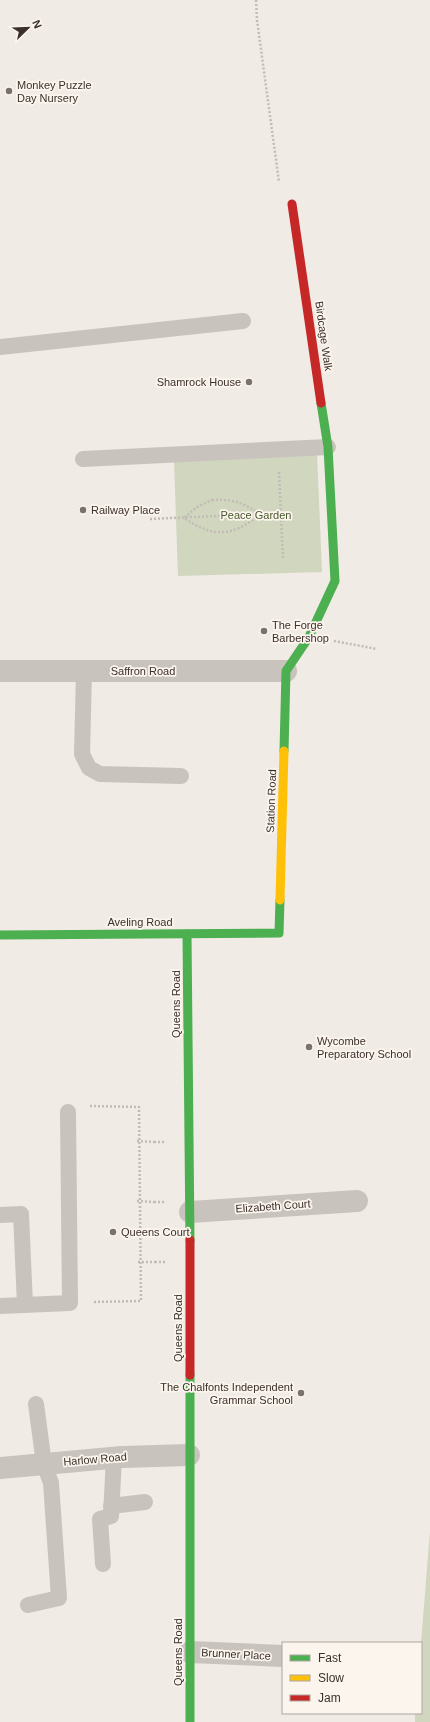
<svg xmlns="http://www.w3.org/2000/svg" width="430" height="1722" font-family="Helvetica,sans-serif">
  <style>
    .green { fill: #d1d6bf }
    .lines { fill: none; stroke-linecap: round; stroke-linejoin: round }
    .path { stroke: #c2bbb6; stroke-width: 2.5; stroke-dasharray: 2 2; stroke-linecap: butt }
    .lane { stroke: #c9c3be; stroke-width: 16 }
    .street { stroke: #c9c3be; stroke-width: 22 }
    .fast { stroke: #4caf50; stroke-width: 9 }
    .slow { stroke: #ffc107; stroke-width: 9 }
    .jam { stroke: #c62828; stroke-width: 9 }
    .path-bridge { stroke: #c2bbb6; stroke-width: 2.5; stroke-dasharray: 2 2; stroke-linecap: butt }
    .poi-dot { fill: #7a716c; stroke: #fbf5ee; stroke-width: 1.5 }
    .labels { text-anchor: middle; stroke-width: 3.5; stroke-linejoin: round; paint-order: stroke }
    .poi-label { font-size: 11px; fill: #3b302b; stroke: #fbf5ee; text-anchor: start }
    .street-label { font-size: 11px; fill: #3b302b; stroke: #fbf5ee }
    .park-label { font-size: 11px; fill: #4a5a2e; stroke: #fbf5ee }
  </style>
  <rect width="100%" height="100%" fill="#f0ebe5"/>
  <!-- green -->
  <g class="green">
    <path d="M317,453L322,572L178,576L174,461Z"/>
    <path d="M430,1531V1722H415V1713H421V1643Z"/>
  </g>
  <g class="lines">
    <!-- path -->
    <g class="path">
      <path d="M256,0L257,20L279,182"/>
      <path d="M279,472L283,559"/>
      <path d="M212,500C233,499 242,502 260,514C233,537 213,538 184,518L197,507Z"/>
      <path d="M150,519L281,513"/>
      <path d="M334,641L377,649"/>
      <path d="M90,1106L139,1107L141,1301L93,1302"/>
      <path d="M154,1142H165"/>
      <path d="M154,1202H164"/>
      <path d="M155,1262H165"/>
    </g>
    <!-- lane -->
    <g class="lane">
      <path d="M0,347L243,321"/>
      <path d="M83,459L328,447"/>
      <path d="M84,671L82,754L89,768L100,774L181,776"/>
      <path d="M0,1215L21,1214L25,1305"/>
      <path d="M0,1306L70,1303L68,1112"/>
      <path d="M111,1506L145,1502"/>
      <path d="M103,1564L100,1519L111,1516L114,1457"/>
      <path d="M28,1605L59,1598L51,1483L44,1464L36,1404"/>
    </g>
    <!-- street -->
    <g class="street">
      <path d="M0,671H286"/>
      <path d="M190,1212L357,1201"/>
      <path d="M0,1468L122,1457L189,1455"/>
      <path d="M190,1652L283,1656"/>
    </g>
    <!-- fast -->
    <g class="fast">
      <path d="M284,751L286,671L309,637L335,581L328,447L321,403"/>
      <path d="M187,934L190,1240"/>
      <path d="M0,935L279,933L280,900"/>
      <path d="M190,1375V1722"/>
    </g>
    <!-- slow -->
    <path class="slow" d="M280,900L284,751"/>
    <!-- jam -->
    <g class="jam">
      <path d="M292,204L321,403"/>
      <path d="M190,1240V1375"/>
    </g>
    <!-- path-bridge -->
    <g class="path-bridge">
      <path d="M137,1141L154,1142"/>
      <path d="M137,1201L154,1202"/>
      <path d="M138,1262H155"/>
    </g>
  </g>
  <!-- markers -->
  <g class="poi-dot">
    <circle cx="9" cy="91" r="4"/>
    <circle cx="249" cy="382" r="4"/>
    <circle cx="83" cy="510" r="4"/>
    <circle cx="264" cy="631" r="4"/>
    <circle cx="309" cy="1047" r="4"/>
    <circle cx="113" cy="1232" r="4"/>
    <circle cx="301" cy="1393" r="4"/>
  </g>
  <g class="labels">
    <!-- poi labels -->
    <g class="poi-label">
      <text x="17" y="89">Monkey Puzzle<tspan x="17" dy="13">Day Nursery</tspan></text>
      <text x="241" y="386" text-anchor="end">Shamrock House</text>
      <text x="91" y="514">Railway Place</text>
      <text x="272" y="629">The Forge<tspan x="272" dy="13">Barbershop</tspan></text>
      <text x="317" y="1045">Wycombe<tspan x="317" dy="13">Preparatory School</tspan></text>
      <text x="121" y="1236">Queens Court</text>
      <text x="293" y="1391" text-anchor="end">The Chalfonts Independent<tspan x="293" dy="13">Grammar School</tspan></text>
    </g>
    <!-- street labels -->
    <g class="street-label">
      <text transform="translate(324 336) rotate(82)" y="4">Birdcage Walk</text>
      <text x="143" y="675">Saffron Road</text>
      <text transform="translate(271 801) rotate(-88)" y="4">Station Road</text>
      <text x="140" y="926">Aveling Road</text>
      <text transform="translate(176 1004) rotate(-90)" y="4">Queens Road</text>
      <text transform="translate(273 1206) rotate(-4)" y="4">Elizabeth Court</text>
      <text transform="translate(178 1328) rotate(-90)" y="4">Queens Road</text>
      <text transform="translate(95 1459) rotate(-5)" y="4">Harlow Road</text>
      <text transform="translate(178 1652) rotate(-90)" y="4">Queens Road</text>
      <text transform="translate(236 1654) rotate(3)" y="4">Brunner Place</text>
    </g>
    <!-- park labels -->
    <g class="park-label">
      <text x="256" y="519">Peace Garden</text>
    </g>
  </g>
  <!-- legend -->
  <rect x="282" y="1642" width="140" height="72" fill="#fbf5ee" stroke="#aea6a0"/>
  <rect x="290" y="1655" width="20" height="6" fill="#4caf50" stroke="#aea6a0"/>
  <text x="318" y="1662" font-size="12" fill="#3b302b">Fast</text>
  <rect x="290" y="1675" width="20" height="6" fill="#ffc107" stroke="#aea6a0"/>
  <text x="318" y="1682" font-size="12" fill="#3b302b">Slow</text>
  <rect x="290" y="1695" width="20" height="6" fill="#c62828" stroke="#aea6a0"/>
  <text x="318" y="1702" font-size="12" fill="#3b302b">Jam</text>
  <!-- north arrow -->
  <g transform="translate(28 28) rotate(67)" stroke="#fbf5ee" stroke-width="3" paint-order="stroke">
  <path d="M0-3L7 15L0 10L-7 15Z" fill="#3b302b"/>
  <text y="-6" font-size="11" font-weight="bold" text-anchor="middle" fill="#3b302b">N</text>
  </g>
</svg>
